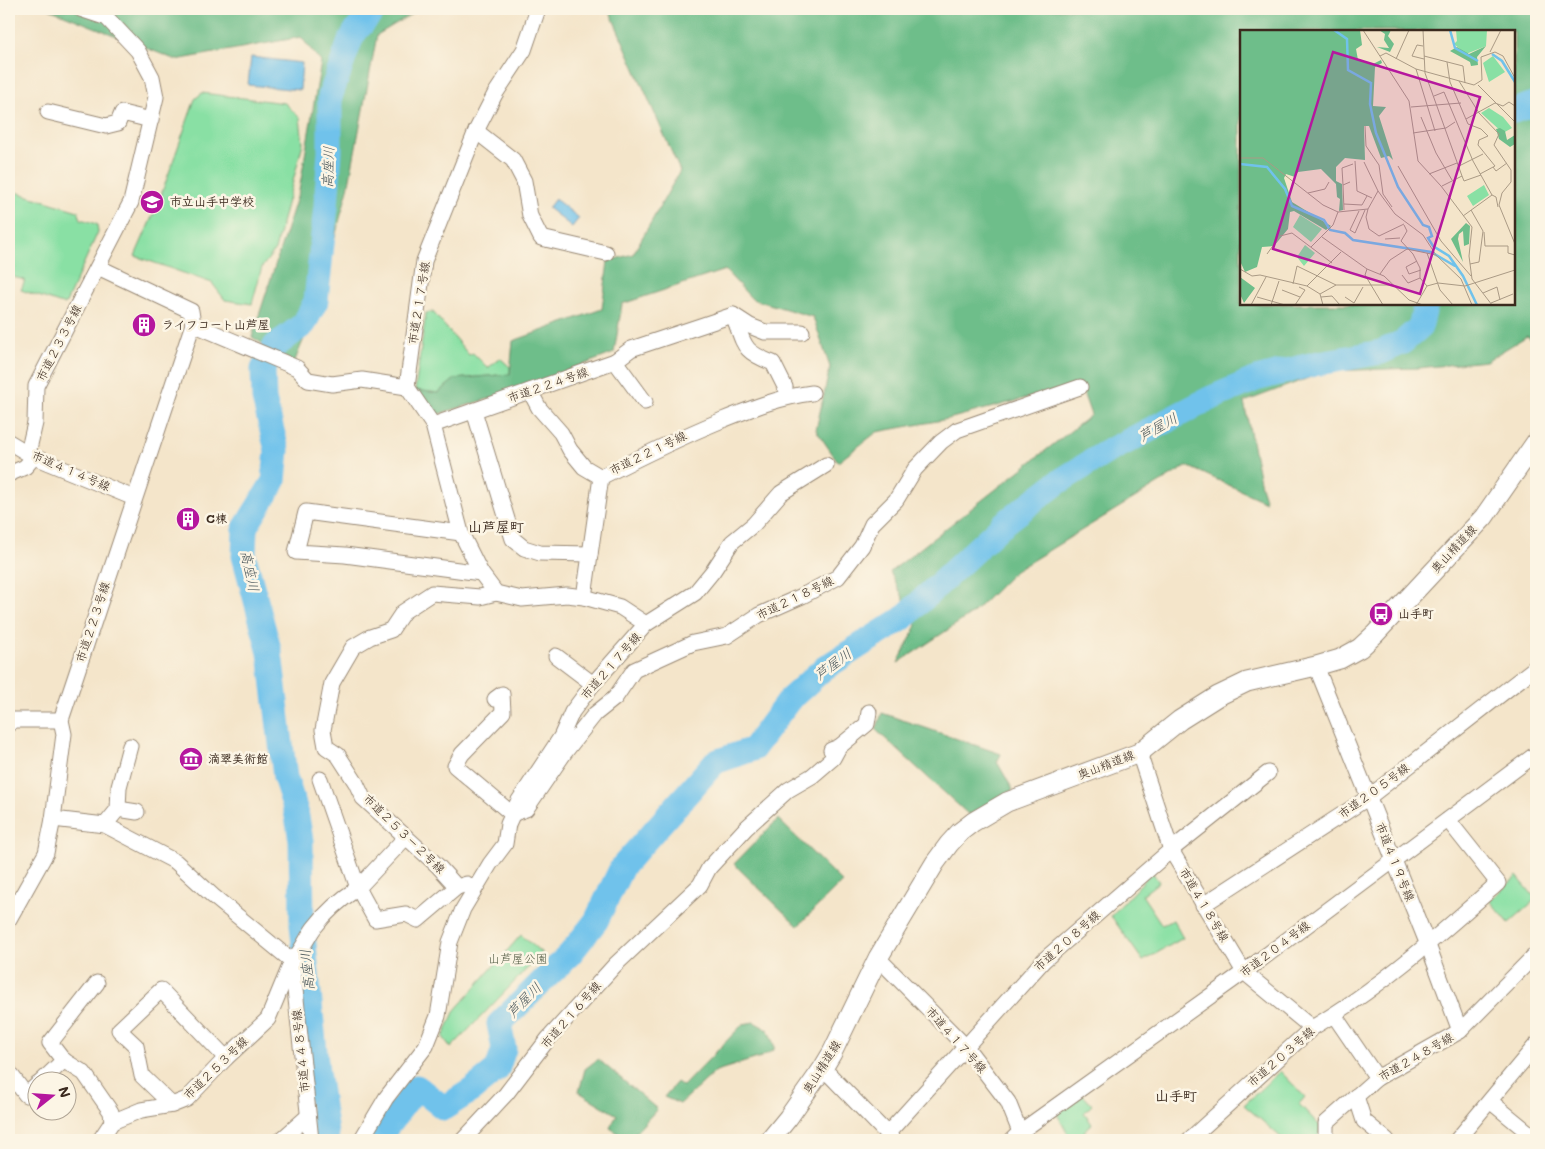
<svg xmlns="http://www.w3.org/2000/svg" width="1545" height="1149" font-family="Mali,'Klee One',sans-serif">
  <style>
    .green { fill: #89e0a4; stroke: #628561 }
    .forest { fill: #6ebe8a; stroke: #547454; fill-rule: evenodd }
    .water { fill: #70c2eb; stroke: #567684 }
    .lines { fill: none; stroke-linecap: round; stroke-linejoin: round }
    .river { stroke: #70c2eb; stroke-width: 25 }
    .minor-casing { stroke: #988874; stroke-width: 17 }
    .major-casing { stroke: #988874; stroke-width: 21 }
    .minor { stroke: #fff; stroke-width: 15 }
    .major { stroke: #fff; stroke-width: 19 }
    .labels { text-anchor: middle; stroke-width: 5; stroke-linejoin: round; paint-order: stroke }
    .poi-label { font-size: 12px; font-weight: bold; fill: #3b2a1e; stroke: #fcf5e5; text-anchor: start }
    .street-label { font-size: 12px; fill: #3b2a1e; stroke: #fcf5e5 }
    .park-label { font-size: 12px; fill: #4e5840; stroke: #fcf5e5 }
    .water-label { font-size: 14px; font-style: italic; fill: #4b585c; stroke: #fcf5e5 }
    .neighbourhood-label { font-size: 14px; font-weight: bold; fill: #3b2a1e; stroke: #fcf5e5 }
    .inset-river { fill: none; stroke: #70c2eb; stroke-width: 2.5 }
    .inset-road { fill: none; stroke: #aa9a85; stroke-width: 1 }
    .view { fill: #b5179e; fill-opacity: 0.15; stroke: #b5179e; stroke-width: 2.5 }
    .inset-edge { fill: none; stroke: #3b2a1e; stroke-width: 2.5 }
  </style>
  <rect width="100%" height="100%" fill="#fcf5e5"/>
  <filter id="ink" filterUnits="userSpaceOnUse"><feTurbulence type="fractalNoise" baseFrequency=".02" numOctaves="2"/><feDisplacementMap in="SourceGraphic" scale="10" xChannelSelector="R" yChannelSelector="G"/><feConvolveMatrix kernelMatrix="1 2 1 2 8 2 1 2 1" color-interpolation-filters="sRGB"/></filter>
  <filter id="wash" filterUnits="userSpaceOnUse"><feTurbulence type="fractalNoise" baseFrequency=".0096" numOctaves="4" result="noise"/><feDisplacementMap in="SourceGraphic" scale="20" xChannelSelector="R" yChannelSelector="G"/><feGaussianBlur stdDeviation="1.12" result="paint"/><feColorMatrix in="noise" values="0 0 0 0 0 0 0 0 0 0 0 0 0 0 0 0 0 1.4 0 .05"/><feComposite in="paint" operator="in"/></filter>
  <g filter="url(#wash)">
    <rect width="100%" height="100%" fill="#f4e5ca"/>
    <!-- green -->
    <g class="green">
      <path d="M202,93L285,103L300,118L303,143L275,250L262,267L252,304L225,300L212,283L135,256L159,201L195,99Z"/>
      <path d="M9,190L78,211L81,219L97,224L98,232L65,305L21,290L25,280L9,276Z"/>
      <path d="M433,312L469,355L473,353L488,368L500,358L510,367V374L455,379L438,393L415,390L426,313Z"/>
      <path d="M1152,872L1159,882L1142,895L1162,925L1173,920L1183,938L1143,961L1111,916Z"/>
      <path d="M1517,876L1536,899L1509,923L1490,901Z"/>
      <path d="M521,935L542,953L451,1048L443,1037L455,1010Z"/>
      <path d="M1280,1071L1305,1097L1299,1104L1320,1126L1318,1140H1284L1244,1105Z"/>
      <path d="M1083,1095L1092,1105L1084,1113L1092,1124L1084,1131L1090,1140H1071L1057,1114Z"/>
    </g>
    <!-- forest -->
    <g class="forest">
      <path d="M49,9H420L377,35L348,189L314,314L294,363L252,337L299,191L321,62L301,37L176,60Z"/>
      <path d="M597,9H1536V343L1527,336L1486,361L1418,368L1327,371L1244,402L1261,486L1266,502L1187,466L1015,571L973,613L898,663L917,625L890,572L1091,415L1080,384L948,419L877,432L838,462L816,430L830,367L813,317L752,299L725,270L622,304L614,353L508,393L435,415L415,390L438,393L455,379L510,374L513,341L602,309L608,261L633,254L680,171L610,12ZM1241,31H1514V304H1241Z"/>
      <path d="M882,713L1001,754L997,762L1013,790L969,815L876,730Z"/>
      <path d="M778,819L842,882L798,926L734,864Z"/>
      <path d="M754,1022L768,1030L774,1045V1050L761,1057L716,1071L680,1104L664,1097L677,1082L683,1086L743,1024Z"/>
      <path d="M598,1059L657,1109L629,1140L610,1128L617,1115L579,1092L585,1069Z"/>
    </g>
    <!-- water -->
    <g class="water">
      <path d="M251,57L302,63L300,90L248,85Z"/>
      <path d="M555,199L579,218L572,227L548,208Z"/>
    </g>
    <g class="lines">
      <!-- river -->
      <g class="river">
        <path d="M1514,111L1536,103"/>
        <path d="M327,1140L317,1071L302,925L301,840L296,811L285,777L270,653L244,556L245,528L274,481L277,450L264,399L263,369L275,346L304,324L316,301L326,206L330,152V97L350,41L355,32L375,9"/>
        <path d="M377,1140L417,1087L444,1108L472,1090L497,1070L504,1049L499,1024L570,954L596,921L622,867L715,762L753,749L789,700L823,669L902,619L1001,526L1057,483L1105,453L1209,399L1256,379L1314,364L1381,352L1403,342L1420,327L1426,304"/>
      </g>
    </g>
  </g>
  <g filter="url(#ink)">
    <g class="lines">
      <!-- minor casing -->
      <g class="minor-casing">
        <g id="minor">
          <path d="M48,112L106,126L118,123L122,113L151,120"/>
          <path d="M476,131L513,160L524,181L530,216L541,238L606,253"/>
          <path d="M98,267L191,311L193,324L297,368L308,380L332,384L362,380L407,387"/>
          <path d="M733,315L750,326L765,332H802"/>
          <path d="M615,361L631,349L733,315C745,345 741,351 773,363L785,387"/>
          <path d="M530,391L539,408L561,433L570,450L584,467L601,477"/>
          <path d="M474,411L513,539L524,548L540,553L590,554"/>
          <path d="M433,425L615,361L645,402"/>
          <path d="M9,442L34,457L134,498"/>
          <path d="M28,453L35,423L36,386L131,202L156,97L152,77L138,51L107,18L80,9"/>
          <path d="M9,474L25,467L34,457"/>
          <path d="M461,533L306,512L296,552L345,555L481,573"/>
          <path d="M584,597L601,477C640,457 679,438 720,421C750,409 779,397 812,393"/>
          <path d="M646,624L695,593L713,571L732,542L754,524L781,493L826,465"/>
          <path d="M556,656L593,684"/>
          <path d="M1316,666L1428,945L1460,1031"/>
          <path d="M495,699L502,694L503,712L462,754L455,766L512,814L526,809L565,752L595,714L615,698L634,670L693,643L727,636L759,615L802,596L838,577L862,546L872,524L896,500L915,469L941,442L957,430L1080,387"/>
          <path d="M9,724L13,720H61"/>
          <path d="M831,750L839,747L867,724L869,712"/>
          <path d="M1139,753L1171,850L1244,972L1312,1028"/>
          <path d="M320,779L358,888"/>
          <path d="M118,809L137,812"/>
          <path d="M53,819L105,825L176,862L213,896L292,961L311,1140"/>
          <path d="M105,825L118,809L119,787L130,746"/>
          <path d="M467,884L457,887L438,866L363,798L356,783L338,755L326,747L323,730L332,683L353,647L370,637L391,630L403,612L432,593L480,597L496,593"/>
          <path d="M358,888L406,837"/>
          <path d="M1203,905L1369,797L1536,667"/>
          <path d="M9,919L46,853L53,819L64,734L61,720L193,324"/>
          <path d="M878,958L966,1047L1008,1102L1020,1132"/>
          <path d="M97,983L50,1043L63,1060L84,1073L111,1112L112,1122"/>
          <path d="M1334,1015L1377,1078"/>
          <path d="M823,1068L893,1140"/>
          <path d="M9,1072L26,1095L38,1084"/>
          <path d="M41,1082L64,1060"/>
          <path d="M1356,1096L1364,1121L1387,1140"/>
          <path d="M1490,1101L1529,1133"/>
          <path d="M172,1105L142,1076L136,1046L119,1030L161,990L226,1058"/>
          <path d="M888,1133L1044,960L1171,850L1268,773"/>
          <path d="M100,1140L112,1122L141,1110L172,1105L187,1099L226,1058L268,1019L292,961C302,951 306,939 314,928C326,912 341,899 358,888L375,919L406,914L418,920L457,887"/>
          <path d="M281,1140L308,1116"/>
          <path d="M361,1140L386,1098L426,1046L438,1016L450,942L463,909L490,864L505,844L508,824L518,802L561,737L572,712L593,684L646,624L620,607L584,597L567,595L522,599L496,593L481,573L461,533L433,425L407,387L424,261L476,131L495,94L524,50L538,9"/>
          <path d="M463,1140L506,1094L548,1039L615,965L700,885L709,868L746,828L788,790L812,776L833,758L839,747"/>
          <path d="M1012,1140L1020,1132L1244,972L1536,754"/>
          <path d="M1189,1140L1312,1028C1380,988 1439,935 1498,883L1448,820"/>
          <path d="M1326,1140V1123L1377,1078L1460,1031L1536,954"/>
          <path d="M1457,1140L1536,1045"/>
        </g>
      </g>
      <!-- major casing -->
      <g class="major-casing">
        <path id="major" d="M770,1140L788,1118L823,1068L832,1053L878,958L935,863L949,844L960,832L973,822L1007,802L1139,753L1180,720L1218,696L1247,682L1316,666L1340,659L1360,648L1375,634L1484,517L1536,442"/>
      </g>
      <!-- minor -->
      <use href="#minor" class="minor"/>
      <!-- major -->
      <use href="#major" class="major"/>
    </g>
  </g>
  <!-- icons -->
  <defs>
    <g id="school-disc" transform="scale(1.25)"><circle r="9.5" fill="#b5179e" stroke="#fcf5e5"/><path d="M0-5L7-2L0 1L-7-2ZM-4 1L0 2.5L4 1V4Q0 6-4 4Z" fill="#fff"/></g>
    <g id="building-disc" transform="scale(1.25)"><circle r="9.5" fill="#b5179e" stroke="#fcf5e5"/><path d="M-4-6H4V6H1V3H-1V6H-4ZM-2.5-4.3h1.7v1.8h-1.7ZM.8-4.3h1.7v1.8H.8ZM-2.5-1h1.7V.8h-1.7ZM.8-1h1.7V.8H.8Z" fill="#fff"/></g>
    <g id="bus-disc" transform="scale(1.25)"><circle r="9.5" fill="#b5179e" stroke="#fcf5e5"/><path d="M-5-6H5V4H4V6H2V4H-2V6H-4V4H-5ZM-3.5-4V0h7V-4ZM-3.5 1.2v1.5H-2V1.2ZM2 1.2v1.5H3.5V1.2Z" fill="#fff"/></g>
    <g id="museum-disc" transform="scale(1.25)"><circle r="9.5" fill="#b5179e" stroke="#fcf5e5"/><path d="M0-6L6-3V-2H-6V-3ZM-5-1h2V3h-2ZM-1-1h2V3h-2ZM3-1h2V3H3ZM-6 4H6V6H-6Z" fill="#fff"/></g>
  </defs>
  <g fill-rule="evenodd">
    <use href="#school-disc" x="152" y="202"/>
    <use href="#building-disc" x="144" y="325"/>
    <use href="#building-disc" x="188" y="519"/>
    <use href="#bus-disc" x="1381" y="614"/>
    <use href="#museum-disc" x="191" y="759"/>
  </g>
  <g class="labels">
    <!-- poi labels -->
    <g class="poi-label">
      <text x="170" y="206">市立山手中学校</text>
      <text x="162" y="329">ライフコート山芦屋</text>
      <text x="206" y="523">C棟</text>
      <text x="1398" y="618">山手町</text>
      <text x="208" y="763">滴翠美術館</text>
    </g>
    <!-- street labels -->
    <g class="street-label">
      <text transform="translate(419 303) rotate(-81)" y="4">市道２１７号線</text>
      <text transform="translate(59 343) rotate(-63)" y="4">市道２３３号線</text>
      <text transform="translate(548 385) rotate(-19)" y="4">市道２２４号線</text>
      <text transform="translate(648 453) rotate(-26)" y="4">市道２２１号線</text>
      <text transform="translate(71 471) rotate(23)" y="4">市道４１４号線</text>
      <text transform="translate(1454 549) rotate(-47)" y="4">奥山精道線</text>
      <text transform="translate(795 598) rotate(-26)" y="4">市道２１８号線</text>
      <text transform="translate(93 622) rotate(-72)" y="4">市道２２３号線</text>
      <text transform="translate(611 666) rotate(-49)" y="4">市道２１７号線</text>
      <text transform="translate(1106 765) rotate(-21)" y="4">奥山精道線</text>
      <text transform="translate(1374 791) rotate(-36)" y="4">市道２０５号線</text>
      <text transform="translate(404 834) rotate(44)" y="4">市道２５３－２号線</text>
      <text transform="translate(1395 862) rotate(68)" y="4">市道４１９号線</text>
      <text transform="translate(1204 905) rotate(59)" y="4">市道４１８号線</text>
      <text transform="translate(1067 941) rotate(-42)" y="4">市道２０８号線</text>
      <text transform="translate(1275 949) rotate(-37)" y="4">市道２０４号線</text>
      <text transform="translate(571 1015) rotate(-49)" y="4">市道２１６号線</text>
      <text transform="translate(956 1040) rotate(48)" y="4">市道４１７号線</text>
      <text transform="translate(301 1051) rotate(-96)" y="4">市道４４８号線</text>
      <text transform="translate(1281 1057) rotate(-41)" y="4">市道２０３号線</text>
      <text transform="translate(1416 1057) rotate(-30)" y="4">市道２４８号線</text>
      <text transform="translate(822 1067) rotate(-58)" y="4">奥山精道線</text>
      <text transform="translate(216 1068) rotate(-44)" y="4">市道２５３号線</text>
    </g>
    <!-- park labels -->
    <g class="park-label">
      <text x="518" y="963">山芦屋公園</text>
    </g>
    <!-- water labels -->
    <g class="water-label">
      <text transform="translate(328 167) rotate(-88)" y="5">高座川</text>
      <text transform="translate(1158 427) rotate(-29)" y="5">芦屋川</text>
      <text transform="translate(250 571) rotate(78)" y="5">高座川</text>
      <text transform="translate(833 664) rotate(-36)" y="5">芦屋川</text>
      <text transform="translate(307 970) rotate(-96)" y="5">高座川</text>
      <text transform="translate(524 1000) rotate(-45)" y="5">芦屋川</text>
    </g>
    <!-- neighbourhood labels -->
    <g class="neighbourhood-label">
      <text x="496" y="532">山芦屋町</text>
      <text x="1176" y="1101">山手町</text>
    </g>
  </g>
  <!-- overview -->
  <g transform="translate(1240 30)">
    <rect width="275" height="275" fill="#f4e5ca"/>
    <path d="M216,0H247L246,16L226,24L214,14L217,11ZM253,26L265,42L249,52L243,33ZM249,78L263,87L272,98L263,103L241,83ZM244,155L249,165L233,176L227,166ZM60,185L82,199L71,212L53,197ZM65,215L75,223L64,236L57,227Z" fill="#89e0a4"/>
    <path d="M0,0H120L122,15L116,19L118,30L133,34L141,30L142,33L135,37L133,76L146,77L139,86L153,130L149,126L141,128L129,96H124L125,130L105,128L96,137V151L102,154L103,180L99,181L100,169L97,167L96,154L81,139L58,142L55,147L46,144L44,148L52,172L91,196L86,200L54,181L50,182L48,199L34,216L22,217L17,237L5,242L0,231ZM139,0H151L148,6L154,14L150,22L137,17L149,18L144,10L145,4ZM246,16L237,27L238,35L231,36L230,32L210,21L217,17L229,24ZM260,98L265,101L267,110L275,105V114L270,117L259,109L256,99ZM226,193L230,196L229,214L224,216L223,201L219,204L218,209L223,232L211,209ZM0,247L15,258L4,273L0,264Z" fill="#6ebe8a"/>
    <path class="inset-river" d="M94,0L107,9L108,40L131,53L130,74L136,103L158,157L183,195L189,197L192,206L188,208L193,216L209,226L223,246L237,275M210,0L215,18L238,31M252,24L262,31L275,52M0,134L27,137L45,159L52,176L84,190L90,200L105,203L113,210L191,222L215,236"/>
    <path class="inset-road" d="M123,0L169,71L178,131L201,156L232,197L229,226L232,249L252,275M183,0L185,43L222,146M183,16L177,15L172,26L184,29M250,22L261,0M140,26L146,23L176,39L234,55L242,50L241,27L255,22L263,26L275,48M184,26L223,36L225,53M156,29L169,0M207,32L210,52L228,94L241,99L248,106L239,110L238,115L255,136L240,144M176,39L195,101M219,51L239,83L259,104L254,115L271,140V152L262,163L259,175L275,214M238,55L275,92M194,66L204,62L233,131L252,165L256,167L258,177M171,77L221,73M181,87L196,123L212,150M226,89L255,73L263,76L269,72L275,76M125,96L126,116L139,135L143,164L152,177M173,103L206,98L215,92M0,128H23L83,175L98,182L128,179L138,161L155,184L183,205L196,225M115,131L117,161L132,168M124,132L138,161M158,136L201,211L231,246M219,136L243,124M253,137L256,141L267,133M189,144L217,133M103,155L102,138L113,134M202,156L222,146L224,151L241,145M68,163L85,159L89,152M104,174L122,175L127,166M128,179L126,187L129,199L139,206L164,194M104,180L103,155L110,152M119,181L110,200L115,203L125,180M223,186L252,165M164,195L167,201L161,211L173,224L180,238V248L187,256M244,202L245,216H268V223L275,225M82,207L127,239L144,246L169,270L183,275M145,209L160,208M71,217L93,195L98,182M187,223L200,260L213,275M27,224L40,206L52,203L92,233M177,231L166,237L169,244L181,240M230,234L239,232L243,201L231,180M0,239L12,246L20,245L67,256L80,264L83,275M127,239L125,245L143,275M140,244L150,230L167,219L196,225L221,249L232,275M162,245L168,253L180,248M53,254L57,236L96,255H152M67,256L101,222M42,260L60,267M243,263L257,257L260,270M80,264L96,255M17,267L45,275M81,267L92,266L100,275M105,267L114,273L123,257M251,273L273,264M11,275L26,247M31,275L39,251M55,275L65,260L59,257M176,275L187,256L198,253L225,256L275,240"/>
    <path class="view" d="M93,22L240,67L180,264L33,219Z"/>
    <rect width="275" height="275" class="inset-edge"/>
  </g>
  <!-- margin -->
  <rect width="1545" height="1149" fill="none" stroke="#fcf5e5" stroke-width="30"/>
  <!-- north arrow -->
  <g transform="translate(52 1096) rotate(73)"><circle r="24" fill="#fcf5e5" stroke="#afa495"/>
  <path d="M0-4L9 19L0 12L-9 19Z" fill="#b5179e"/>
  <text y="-8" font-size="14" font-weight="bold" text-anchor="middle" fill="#3b2a1e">N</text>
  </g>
</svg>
